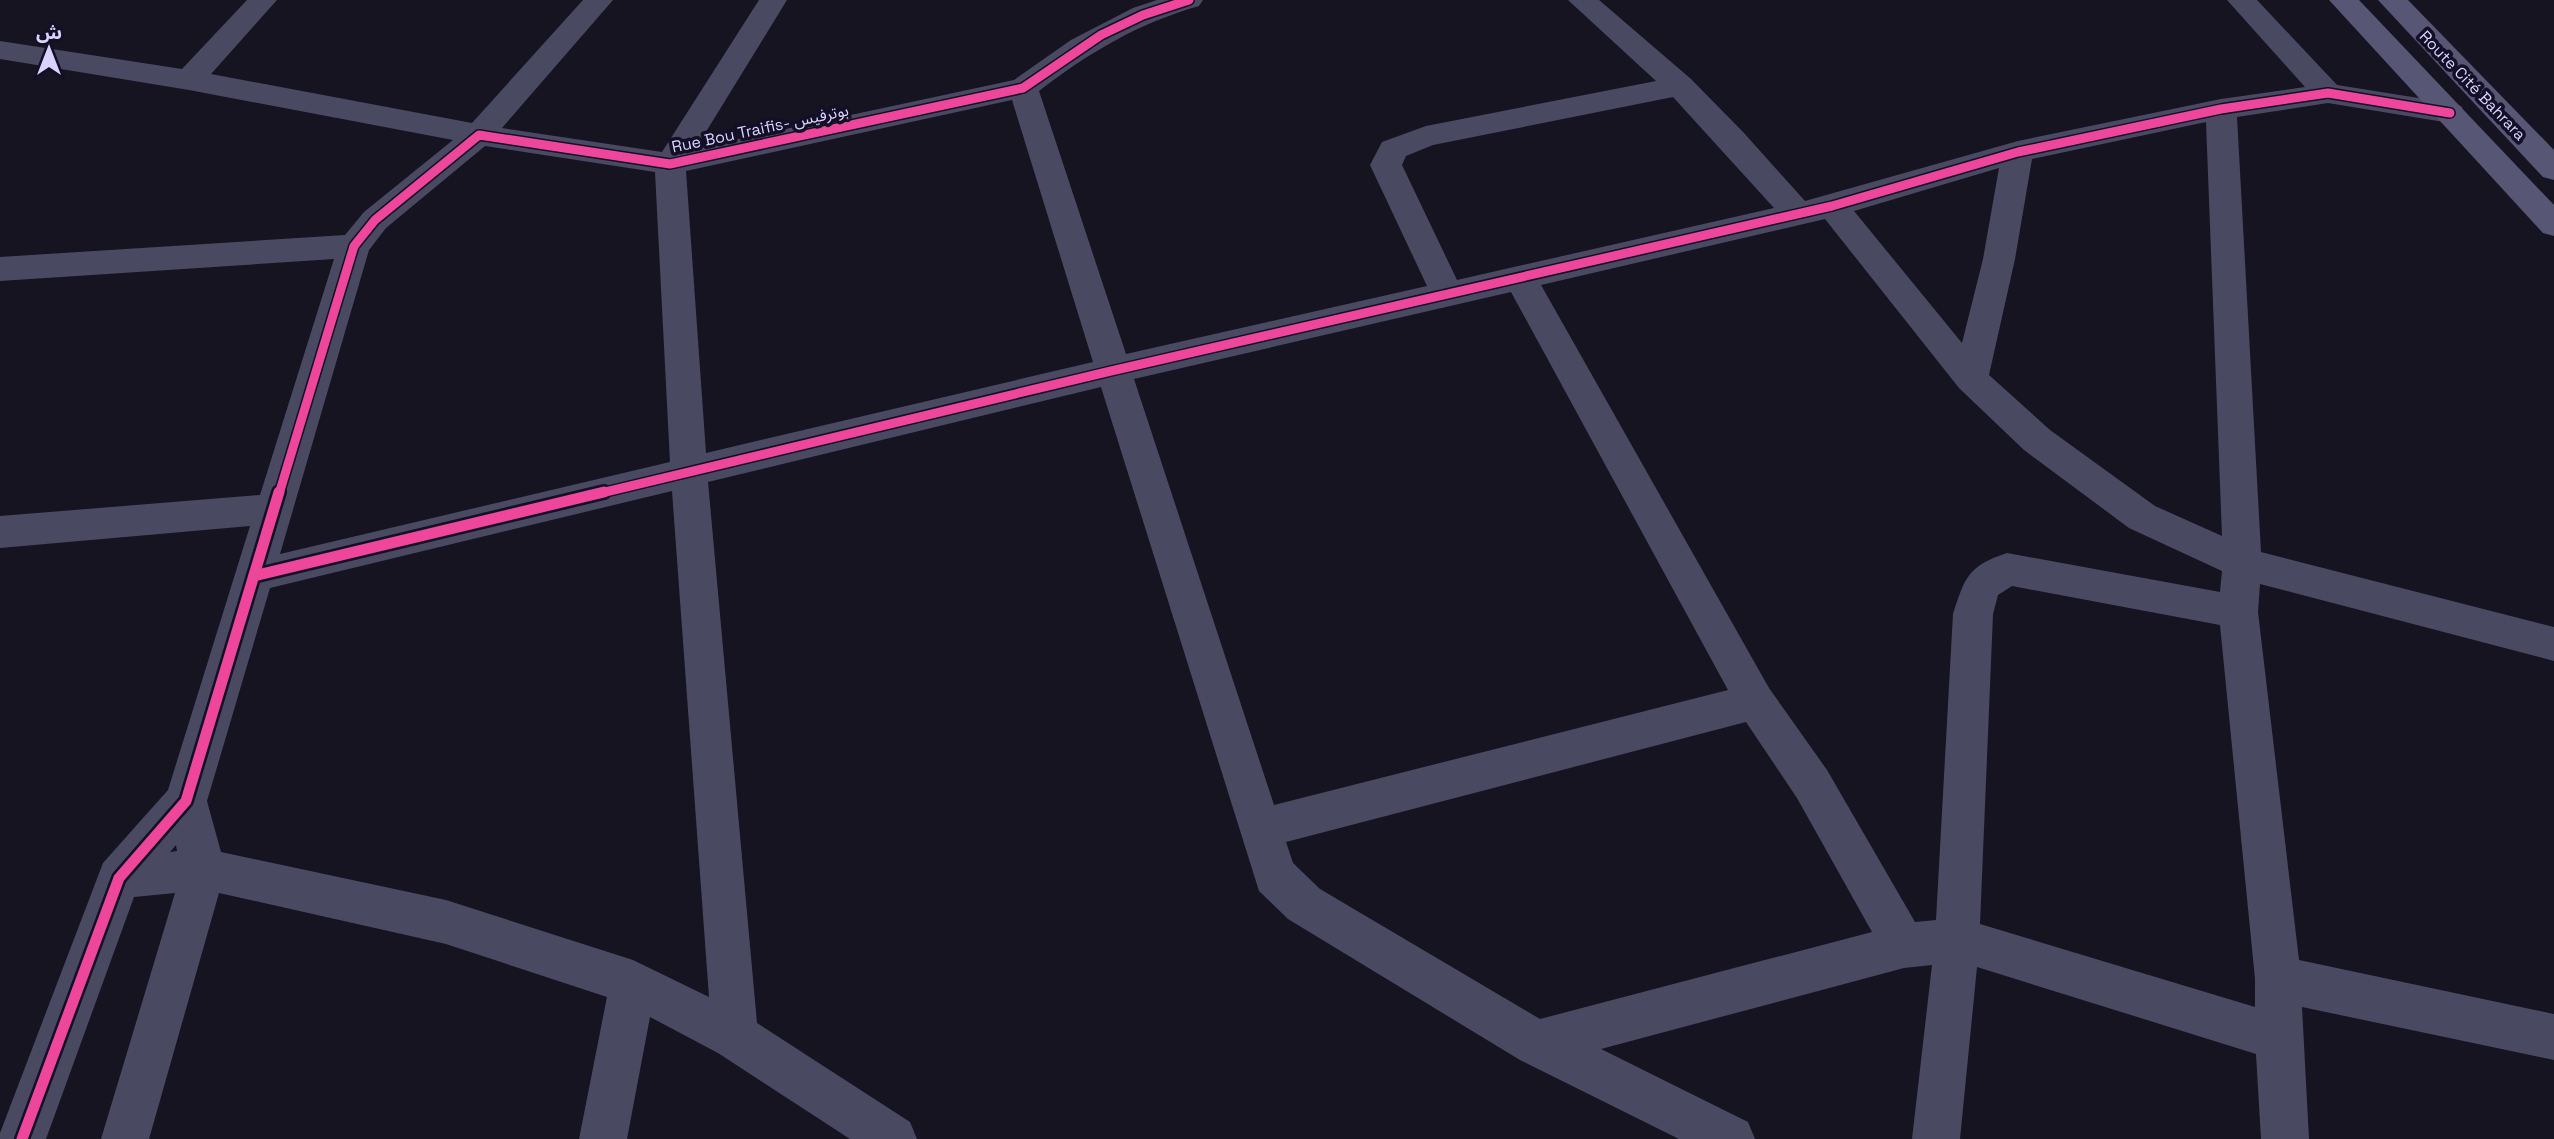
<svg xmlns="http://www.w3.org/2000/svg" width="2554" height="1139" font-family="'Space Grotesk','Noto Sans Arabic',sans-serif">
  <style>
    .lines { fill: none; stroke-linecap: round; stroke-linejoin: round }
    .street { fill: #4a4962; fill-rule: evenodd }
    .secondary { fill: #575674; fill-rule: evenodd }
    .cycleway-far1-casing { stroke: #130f26; stroke-width: 12 }
    .cycleway-casing { stroke: #130f26; stroke-width: 16 }
    .cycleway-far1 { stroke: #ed469a; stroke-width: 9 }
    .cycleway { stroke: #ed469a; stroke-width: 11 }
    .labels { text-anchor: middle; stroke-width: 7; stroke-linejoin: round; paint-order: stroke }
    .far-street-label { font-size: 16px; fill: #d9d4ff; stroke: #130f26 }
  </style>
  <rect width="100%" height="100%" fill="#161421"/>
  <g class="lines">
    <!-- street -->
    <path class="street" d="M247,0H277L211,74L472,123L583,0H613L502,128L662,152L759,0H787L696,148L1014,80L1071,40L1133,8L1157,0H1203L1199,6C1139,23 1088,53 1039,91L1126,354L1427,286L1370,165L1382,142L1426,126L1656,81L1568,0H1599L1691,79L1744,133L1805,201L2018,141L2221,99L2305,87L2227,0H2257L2337,85L2450,103L2461,106L2465,113L2461,120L2450,123L2328,103L2237,117L2261,552L2554,627V661L2260,584L2258,612L2299,960L2554,1014V1060L2302,1007L2309,1139H2261L2256,1054L1977,967L1960,1139H1912L1932,965L1904,968L1601,1049L1748,1122L1755,1139H1679L1520,1060L1288,919L1259,891L1101,387L708,482L757,1023L910,1122L917,1139H850L718,1053L650,1017L627,1139H579L607,997L446,944L219,893L149,1139H101L175,893L134,897L46,1139H0V1133L103,863L168,790L250,526L0,548V516L260,495L334,259L0,281V257L345,235L364,212L453,140L189,90L0,59V41L182,69ZM1673,97L1774,208L1457,280L1402,165L1406,156L1433,145ZM1012,100L1093,362L706,453L686,171ZM2206,122L2222,536L2155,506L2050,430L1989,375L2015,259L2032,159ZM485,146L655,172L670,462L280,554L369,250L386,228ZM1999,168L1983,259L1962,343L1854,211ZM1825,219L1959,388L2024,450L2129,528L2222,571L2220,592L2007,553C1968,566 1965,577 1953,614L1936,920L1915,922L1827,770L1769,688L1541,285ZM1511,292L1728,690L1274,805L1134,379ZM672,491L709,997L633,960L446,900L221,852L207,801L270,588ZM2012,586L2220,625L2255,979V1007L1980,924L1993,614L1998,595ZM1746,722L1797,798L1872,932L1540,1019L1320,889L1293,863L1286,842ZM176,845L177,851L170,852Z"/>
    <!-- secondary -->
    <g class="secondary">
      <path d="M2329,0H2359L2554,205V236L2543,233Z"/>
      <path d="M2378,0H2408L2554,150V180L2543,177Z"/>
    </g>
    <!-- cycleway-far1 casing -->
    <g class="cycleway-far1-casing">
      <g id="cycleway-far1">
        <path d="M279,494L354,246L375,220L479,135L670,164L1023,88L1101,35L1143,15L1189,0"/>
        <path d="M597,494L1111,371L1832,206L2018,152L2221,109L2328,93L2450,113"/>
      </g>
    </g>
    <!-- cycleway casing -->
    <g class="cycleway-casing">
      <g id="cycleway">
        <path d="M254,576L604,492"/>
        <path d="M22,1139L119,878L186,801L279,492"/>
      </g>
    </g>
    <!-- cycleway-far1 -->
    <use href="#cycleway-far1" class="cycleway-far1"/>
    <!-- cycleway -->
    <use href="#cycleway" class="cycleway"/>
  </g>
  <g class="labels">
    <!-- far-street labels -->
    <g class="far-street-label">
      <text transform="translate(2473 85) rotate(46)" y="6">Route Cité Bahrara</text>
      <text transform="translate(760 128) rotate(-12)" y="6">Rue Bou Traifis- بوترفيس</text>
    </g>
  </g>
  <!-- north arrow -->
  <g transform="translate(49 49)" stroke="#130f26" stroke-width="5" paint-order="stroke">
  <path d="M0-5L12 26L0 18L-12 26Z" fill="#d9d4ff"/>
  <text y="-10" font-size="19" font-weight="bold" text-anchor="middle" fill="#d9d4ff">ش</text>
  </g>
</svg>
